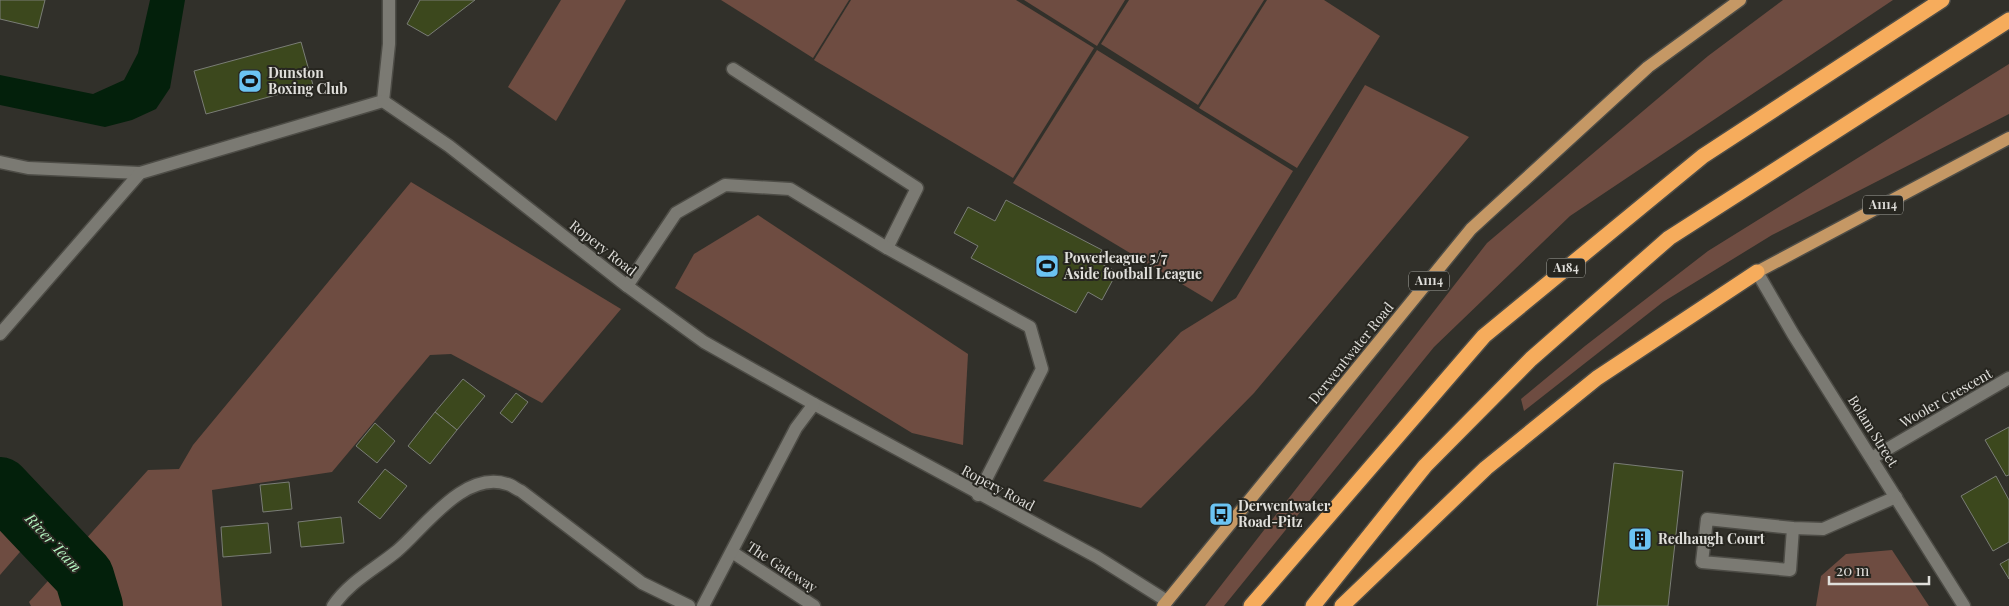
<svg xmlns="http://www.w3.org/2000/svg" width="2009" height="606" font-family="'Playfair Display',serif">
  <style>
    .green { fill: #6e4c41 }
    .water { fill: #03200b }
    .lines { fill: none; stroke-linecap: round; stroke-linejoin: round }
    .river { stroke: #03200b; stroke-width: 60 }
    .building { fill: #3c481d; stroke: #7a7d76 }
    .lane-casing { stroke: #4d4c46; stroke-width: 15 }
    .street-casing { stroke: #4d4c46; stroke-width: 15 }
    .primary-casing { stroke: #4d4c46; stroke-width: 15 }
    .highway-casing { stroke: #4d4c46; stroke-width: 18 }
    .lane { stroke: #7b7a73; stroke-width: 12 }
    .street { stroke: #7b7a73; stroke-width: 12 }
    .primary { stroke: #c59865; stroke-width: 12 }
    .highway { stroke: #f6ac5c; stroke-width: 15 }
    .labels { text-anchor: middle; stroke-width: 4; stroke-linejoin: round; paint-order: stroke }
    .shield { fill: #272620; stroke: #a8a8a3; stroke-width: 1 }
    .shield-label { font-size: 12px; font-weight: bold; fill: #e0dfdb }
    .poi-label { font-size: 14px; font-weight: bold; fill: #e0dfdb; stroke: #272620; text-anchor: start }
    .street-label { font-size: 14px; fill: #e0dfdb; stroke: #272620 }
    .water-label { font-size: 15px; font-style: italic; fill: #b6f7c2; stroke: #272620 }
  </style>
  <rect width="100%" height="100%" fill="#31302a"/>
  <!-- green -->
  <g class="green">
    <path d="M561,0H626L556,121L508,87Z"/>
    <path d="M721,0H849L813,58Z"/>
    <path d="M851,0H1016L1094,48L1013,178L814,60Z"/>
    <path d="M1024,0H1125L1097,46Z"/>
    <path d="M1129,0H1264L1198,105L1101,44Z"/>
    <path d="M1267,0H1324L1380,36L1297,168L1199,108Z"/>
    <path d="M1783,0H1893L1570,216L1434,347L1224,606H1205L1487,243L1708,56Z"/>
    <path d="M1097,50L1293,171L1212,302L1013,183Z"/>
    <path d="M2009,64V114L1772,235L1663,302L1524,411L1521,399L1585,346L1708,251Z"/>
    <path d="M1365,85L1469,137L1254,393L1141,508L1043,481L1181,332L1236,298Z"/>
    <path d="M411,182L621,309L542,403L451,354L430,355L332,472L212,490L222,606H31L29,602L148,470L179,469L193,445Z"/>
    <path d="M758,215L968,354L963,445L912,433L675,288L694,254Z"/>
    <path d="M0,494L59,507L0,575Z"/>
    <path d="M1892,550L1929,606H1816L1821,576L1846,554Z"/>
  </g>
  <!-- water -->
  <path class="water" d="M150,0H185L170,88L156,109L132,120L105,127L0,105V75L93,94L124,80L138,53Z"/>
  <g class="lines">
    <!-- river -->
    <path class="river" d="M0,487L84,576L93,606"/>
  </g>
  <!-- building -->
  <g class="building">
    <path d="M0,0H45L38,28L0,19Z"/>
    <path d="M420,0H475L428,36L407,24Z"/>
    <path d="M301,42L313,85L206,114L194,71Z"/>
    <path d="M1006,200L1102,250L1096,261L1117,272L1102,300L1088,292L1076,313L971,258L978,246L954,233L968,207L995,221Z"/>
    <path d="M463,379L485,396L457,430L435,412Z"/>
    <path d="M516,393L528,402L512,423L500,413Z"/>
    <path d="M435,412L457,430L430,464L408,446Z"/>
    <path d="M375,423L395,441L377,463L356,446Z"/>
    <path d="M2009,427V475L2006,476L1985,440Z"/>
    <path d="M1614,463L1683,471L1668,606H1597Z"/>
    <path d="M385,469L407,486L380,519L358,502Z"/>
    <path d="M1996,476L2009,500V542L1993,551L1961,496Z"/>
    <path d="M289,482L292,509L263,512L260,485Z"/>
    <path d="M341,517L344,543L301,547L298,522Z"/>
    <path d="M268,523L271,553L223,557L221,527Z"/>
    <path d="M2009,559V579L2000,564Z"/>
  </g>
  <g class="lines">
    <!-- lane casing -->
    <g class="lane-casing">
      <g id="lane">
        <path d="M733,69L917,188L887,248L1030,327L1042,369L978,495"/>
        <path d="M0,162L28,168L140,173"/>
        <path d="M627,286L676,213L725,185L790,189L887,248"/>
        <path d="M0,334L140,173L383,101L389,44V0"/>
        <path d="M1793,528L1707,519L1702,562L1790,570L1793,528L1823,529L1896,497"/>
      </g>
    </g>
    <!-- street casing -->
    <g class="street-casing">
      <g id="street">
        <path d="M383,101L449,146L627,286L704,342L814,404L1097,557L1167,601"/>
        <path d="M1757,272L1793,334L1964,606"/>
        <path d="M1872,458L2009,378"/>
        <path d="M732,552L814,606"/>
        <path d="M333,606C349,582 375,569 397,551C425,527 464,470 507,484C512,485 516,489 521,491L642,583L689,606"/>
        <path d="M703,606L796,428L814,404"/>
      </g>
    </g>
    <!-- primary casing -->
    <g class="primary-casing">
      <g id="primary">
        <path d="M1757,272L2009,138"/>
        <path d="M1163,606L1471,229L1648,67L1740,0"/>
      </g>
    </g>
    <!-- highway casing -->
    <g class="highway-casing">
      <g id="highway">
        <path d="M1251,606L1484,336L1703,156L1942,0"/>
        <path d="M1313,606L1425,466L1531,359L1669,238L2009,20"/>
        <path d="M1342,606L1486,468L1597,378L1757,272"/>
      </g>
    </g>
    <!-- lane -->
    <use href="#lane" class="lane"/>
    <!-- street -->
    <use href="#street" class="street"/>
    <!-- primary -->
    <use href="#primary" class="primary"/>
    <!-- highway -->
    <use href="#highway" class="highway"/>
  </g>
  <!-- icons -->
  <defs>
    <g id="stadium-square" transform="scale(1.25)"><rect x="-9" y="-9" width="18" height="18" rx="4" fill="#6bc3f2" stroke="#272620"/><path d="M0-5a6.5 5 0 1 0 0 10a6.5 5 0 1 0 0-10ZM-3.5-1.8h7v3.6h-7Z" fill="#111"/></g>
    <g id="bus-square" transform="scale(1.25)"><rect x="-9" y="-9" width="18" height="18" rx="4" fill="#6bc3f2" stroke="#272620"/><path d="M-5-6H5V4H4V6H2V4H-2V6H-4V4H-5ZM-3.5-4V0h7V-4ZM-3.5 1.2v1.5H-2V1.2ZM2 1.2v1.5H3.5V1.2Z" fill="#111"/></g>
    <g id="building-square" transform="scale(1.25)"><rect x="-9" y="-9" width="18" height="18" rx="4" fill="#6bc3f2" stroke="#272620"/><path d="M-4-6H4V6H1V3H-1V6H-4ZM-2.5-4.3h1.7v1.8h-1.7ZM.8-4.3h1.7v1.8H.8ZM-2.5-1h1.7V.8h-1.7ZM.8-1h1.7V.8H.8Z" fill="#111"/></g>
  </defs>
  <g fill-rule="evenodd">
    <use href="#stadium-square" x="250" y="81"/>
    <use href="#stadium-square" x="1047" y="266"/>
    <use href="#bus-square" x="1221" y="514"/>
    <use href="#building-square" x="1640" y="539"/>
  </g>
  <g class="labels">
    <!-- shield labels -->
    <g class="shield">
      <rect x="1863" y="195.5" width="40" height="19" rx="4"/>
      <rect x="1547" y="258.5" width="38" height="19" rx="4"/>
      <rect x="1409" y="271.5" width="40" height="19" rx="4"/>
    </g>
    <g class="shield-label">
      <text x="1883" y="209">A1114</text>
      <text x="1566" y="272">A184</text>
      <text x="1429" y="285">A1114</text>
    </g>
    <!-- poi labels -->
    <g class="poi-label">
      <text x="268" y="78">Dunston<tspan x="268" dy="16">Boxing Club</tspan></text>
      <text x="1064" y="263">Powerleague 5/7<tspan x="1064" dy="16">Aside football League</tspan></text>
      <text x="1238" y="511">Derwentwater<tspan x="1238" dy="16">Road-Pitz</tspan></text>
      <text x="1658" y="544">Redhaugh Court</text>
    </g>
    <!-- street labels -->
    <g class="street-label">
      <text transform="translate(603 248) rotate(38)" y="5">Ropery Road</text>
      <text transform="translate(1351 353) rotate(-51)" y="5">Derwentwater Road</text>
      <text transform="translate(1946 398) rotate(-30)" y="5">Wooler Crescent</text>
      <text transform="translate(1873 431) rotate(58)" y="5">Bolam Street</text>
      <text transform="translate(998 488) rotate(28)" y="5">Ropery Road</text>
      <text transform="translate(782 567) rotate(33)" y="5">The Gateway</text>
    </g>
    <!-- water labels -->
    <g class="water-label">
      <text transform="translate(53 543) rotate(47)" y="5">River Team</text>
    </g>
  </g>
  <!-- scale -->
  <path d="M1829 576v8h100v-8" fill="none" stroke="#e0dfdb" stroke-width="2.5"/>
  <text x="1836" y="576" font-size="15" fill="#e0dfdb" stroke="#272620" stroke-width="4" paint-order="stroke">20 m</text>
</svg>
